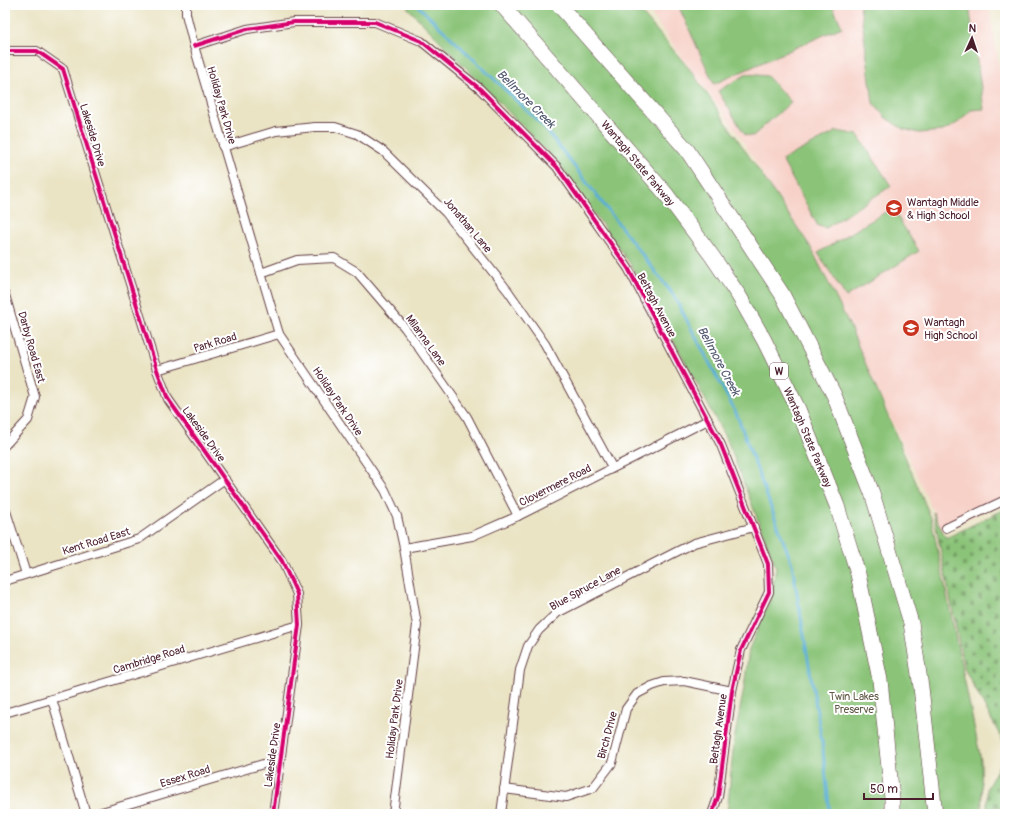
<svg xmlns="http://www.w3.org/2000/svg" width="1010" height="819" font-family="Pangolin,sans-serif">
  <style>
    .built { fill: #f7d1c8 }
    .cemetery { fill: url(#cemetery-stones); stroke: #6a7252 }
    .green { fill: #8bc479; stroke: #6a7252 }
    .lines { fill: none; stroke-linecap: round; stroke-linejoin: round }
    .stream { stroke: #59aed5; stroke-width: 3 }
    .minor-casing { stroke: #623d42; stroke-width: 10 }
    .motorway-casing { stroke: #623d42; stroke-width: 16 }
    .minor { stroke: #fff; stroke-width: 8 }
    .motorway { stroke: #fff; stroke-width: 15 }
    .cycleway-casing { stroke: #fff; stroke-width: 6 }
    .cycleway { stroke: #d6006c; stroke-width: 4 }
    .labels { text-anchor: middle; stroke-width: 4; stroke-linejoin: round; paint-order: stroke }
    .shield { fill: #fff; stroke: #80626b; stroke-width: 1 }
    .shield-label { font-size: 10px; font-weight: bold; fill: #4a1f2b }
    .street-label { font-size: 11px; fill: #4a1f2b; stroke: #fff }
    .poi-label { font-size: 11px; fill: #4a1f2b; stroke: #fff; text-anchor: start }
    .park-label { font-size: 11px; fill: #615946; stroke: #fff }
    .water-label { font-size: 12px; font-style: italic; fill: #50586f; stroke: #fff }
  </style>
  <defs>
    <pattern id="cemetery-stones" width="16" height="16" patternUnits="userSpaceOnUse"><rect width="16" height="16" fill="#8bc479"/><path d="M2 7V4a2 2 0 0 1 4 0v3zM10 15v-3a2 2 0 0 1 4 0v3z" fill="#749f63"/></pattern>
  </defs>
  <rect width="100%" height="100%" fill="#fff"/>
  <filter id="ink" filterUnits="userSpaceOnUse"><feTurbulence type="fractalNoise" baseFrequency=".025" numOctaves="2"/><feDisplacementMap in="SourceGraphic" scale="8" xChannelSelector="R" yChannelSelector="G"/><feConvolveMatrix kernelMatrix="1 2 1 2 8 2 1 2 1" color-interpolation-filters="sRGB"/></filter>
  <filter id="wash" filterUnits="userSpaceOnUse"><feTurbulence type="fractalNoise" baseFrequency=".012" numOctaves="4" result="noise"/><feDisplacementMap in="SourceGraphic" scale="16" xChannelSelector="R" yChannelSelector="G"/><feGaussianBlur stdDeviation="0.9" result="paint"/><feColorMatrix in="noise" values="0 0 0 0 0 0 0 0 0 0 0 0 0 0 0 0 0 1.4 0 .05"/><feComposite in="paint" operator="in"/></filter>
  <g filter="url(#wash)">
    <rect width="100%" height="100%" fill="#eae4c5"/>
    <!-- built -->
    <path class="built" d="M644,5H989L1005,103V500L942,531L828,281L739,135Z"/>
    <!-- cemetery -->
    <g class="cemetery">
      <path d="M1005,509V745L964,668L933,512L946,538Z"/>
      <path d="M1005,755V814H987V788Z"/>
    </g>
    <!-- green -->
    <g class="green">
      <path d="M405,5H635L692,72L810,246L848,322L931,518L981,760L982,814H727L734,740L744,688L749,649L771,598L776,567L729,445L690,370L631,265L559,164Z"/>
      <path d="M678,5H832L842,27L714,84Z"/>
      <path d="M860,5H969L984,109L971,110L959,122L943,131L919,133L903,129L886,118L873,103Z"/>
      <path d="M747,74L767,76L791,102L753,136L745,135L718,91Z"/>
      <path d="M837,131L858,135L891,186L826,228L818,226L782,160Z"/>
      <path d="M892,208L919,251L846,297L818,253Z"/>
    </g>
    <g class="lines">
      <!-- stream -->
      <path class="stream" d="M417,5L544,127L674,296L737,415L792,564L822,742L830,814"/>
    </g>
  </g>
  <g filter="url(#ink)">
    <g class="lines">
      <!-- minor casing -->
      <g class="minor-casing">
        <g id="minor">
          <path d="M186,5V14L194,46L279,334L385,490L397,516L404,548L417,625L393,814"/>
          <path d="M194,46L247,29L294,22H375L421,41L480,89L557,167L628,268L721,445L768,564L769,592L741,650L732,691L718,797L712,814"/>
          <path d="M5,51H37L63,69L157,370L168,399L282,561L297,594L299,625L273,814"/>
          <path d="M223,147L276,131L315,127H335L357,134L383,151L446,213L508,291L545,344L612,467"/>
          <path d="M261,273L297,260L334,258L357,272L405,328L467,417L518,516"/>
          <path d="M5,295L35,397L28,420L5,445"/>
          <path d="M157,370L279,334"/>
          <path d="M5,508L26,574"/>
          <path d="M946,528L1005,500"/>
          <path d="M404,548L472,536L518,516L708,420"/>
          <path d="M5,581L139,539L225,479"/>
          <path d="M52,699L86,814"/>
          <path d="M5,713L299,625"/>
          <path d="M504,789L566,797L593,788L612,763L626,709L637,694L652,686L664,682L684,681L732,691"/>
          <path d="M95,814L280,759"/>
          <path d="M501,814L520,670L528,646L539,630L557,613L674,553L694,543L754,527"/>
        </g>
      </g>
      <!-- motorway casing -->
      <g class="motorway-casing">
        <g id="motorway">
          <path d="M502,5L666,194L712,256L739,296L764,340L798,409L837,506L858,574L880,680L892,798V814"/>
          <path d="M559,5L687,150L782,294L834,395L872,493L911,623L921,687L935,814"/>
        </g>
      </g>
      <!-- minor -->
      <use href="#minor" class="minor"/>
      <!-- motorway -->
      <use href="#motorway" class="motorway"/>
      <!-- cycleway casing -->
      <g class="cycleway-casing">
        <g id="cycleway">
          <path d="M194,46L247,29L294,22H375L421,41L480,89L557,167L628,268L721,445L768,564L769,592L741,650L732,691L718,797L712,814"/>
          <path d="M5,51H37L63,69L157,370L168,399L282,561L297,594L299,625L273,814"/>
        </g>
      </g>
      <!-- cycleway -->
      <use href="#cycleway" class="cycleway"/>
    </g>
  </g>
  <!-- icons -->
  <defs>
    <g id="school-disc" transform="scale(0.9)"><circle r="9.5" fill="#c8321e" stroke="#fff"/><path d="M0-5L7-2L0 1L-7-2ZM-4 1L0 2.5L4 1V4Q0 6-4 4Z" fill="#fff"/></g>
  </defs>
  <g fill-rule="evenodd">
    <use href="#school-disc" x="894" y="208"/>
    <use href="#school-disc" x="911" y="328"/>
  </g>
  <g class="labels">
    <!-- shield labels -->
    <rect class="shield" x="770" y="363" width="18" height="16" rx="3"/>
    <g class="shield-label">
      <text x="779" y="375">W</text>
    </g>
    <!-- street labels -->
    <g class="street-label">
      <text transform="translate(222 105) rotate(74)" y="4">Holiday Park Drive</text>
      <text transform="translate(93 135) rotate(73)" y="4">Lakeside Drive</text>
      <text transform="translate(638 163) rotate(50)" y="4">Wantagh State Parkway</text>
      <text transform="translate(468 225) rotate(50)" y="4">Jonathan Lane</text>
      <text transform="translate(657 305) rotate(62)" y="4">Beltagh Avenue</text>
      <text transform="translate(426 340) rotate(54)" y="4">Milanna Lane</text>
      <text transform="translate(215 342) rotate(-17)" y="4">Park Road</text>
      <text transform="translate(32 347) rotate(74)" y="4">Darby Road East</text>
      <text transform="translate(338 401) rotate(56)" y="4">Holiday Park Drive</text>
      <text transform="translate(204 434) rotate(54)" y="4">Lakeside Drive</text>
      <text transform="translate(808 437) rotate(67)" y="4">Wantagh State Parkway</text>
      <text transform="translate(555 485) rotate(-27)" y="4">Clovermere Road</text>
      <text transform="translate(96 541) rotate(-17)" y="4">Kent Road East</text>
      <text transform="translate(585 588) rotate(-29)" y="4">Blue Spruce Lane</text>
      <text transform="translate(149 659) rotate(-17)" y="4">Cambridge Road</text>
      <text transform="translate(394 719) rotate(-83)" y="4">Holiday Park Drive</text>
      <text transform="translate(718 729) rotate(-82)" y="4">Beltagh Avenue</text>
      <text transform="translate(607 735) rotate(-75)" y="4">Birch Drive</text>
      <text transform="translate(272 755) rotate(-82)" y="4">Lakeside Drive</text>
      <text transform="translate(185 776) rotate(-17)" y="4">Essex Road</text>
    </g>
    <!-- poi labels -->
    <g class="poi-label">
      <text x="907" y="206">Wantagh Middle<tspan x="907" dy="13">&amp; High School</tspan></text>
      <text x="924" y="326">Wantagh<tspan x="924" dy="13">High School</tspan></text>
    </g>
    <!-- park labels -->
    <g class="park-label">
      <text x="854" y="700">Twin Lakes<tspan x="854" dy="13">Preserve</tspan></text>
    </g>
    <!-- water labels -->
    <g class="water-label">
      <text transform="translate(526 99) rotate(45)" y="4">Bellmore Creek</text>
      <text transform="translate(719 361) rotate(62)" y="4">Bellmore Creek</text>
    </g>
  </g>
  <!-- margin -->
  <rect width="1010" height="819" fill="none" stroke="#fff" stroke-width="20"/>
  <!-- north arrow -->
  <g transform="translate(972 38) rotate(3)" stroke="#ffffff" stroke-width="3" paint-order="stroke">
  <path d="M0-3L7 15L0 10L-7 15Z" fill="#4a1f2b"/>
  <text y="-6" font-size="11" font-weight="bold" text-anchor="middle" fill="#4a1f2b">N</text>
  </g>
  <!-- scale -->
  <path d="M864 793v6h69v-6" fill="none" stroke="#4a1f2b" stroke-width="2"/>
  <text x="870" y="793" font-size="12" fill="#4a1f2b" stroke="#ffffff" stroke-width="3" paint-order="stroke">50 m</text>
</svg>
